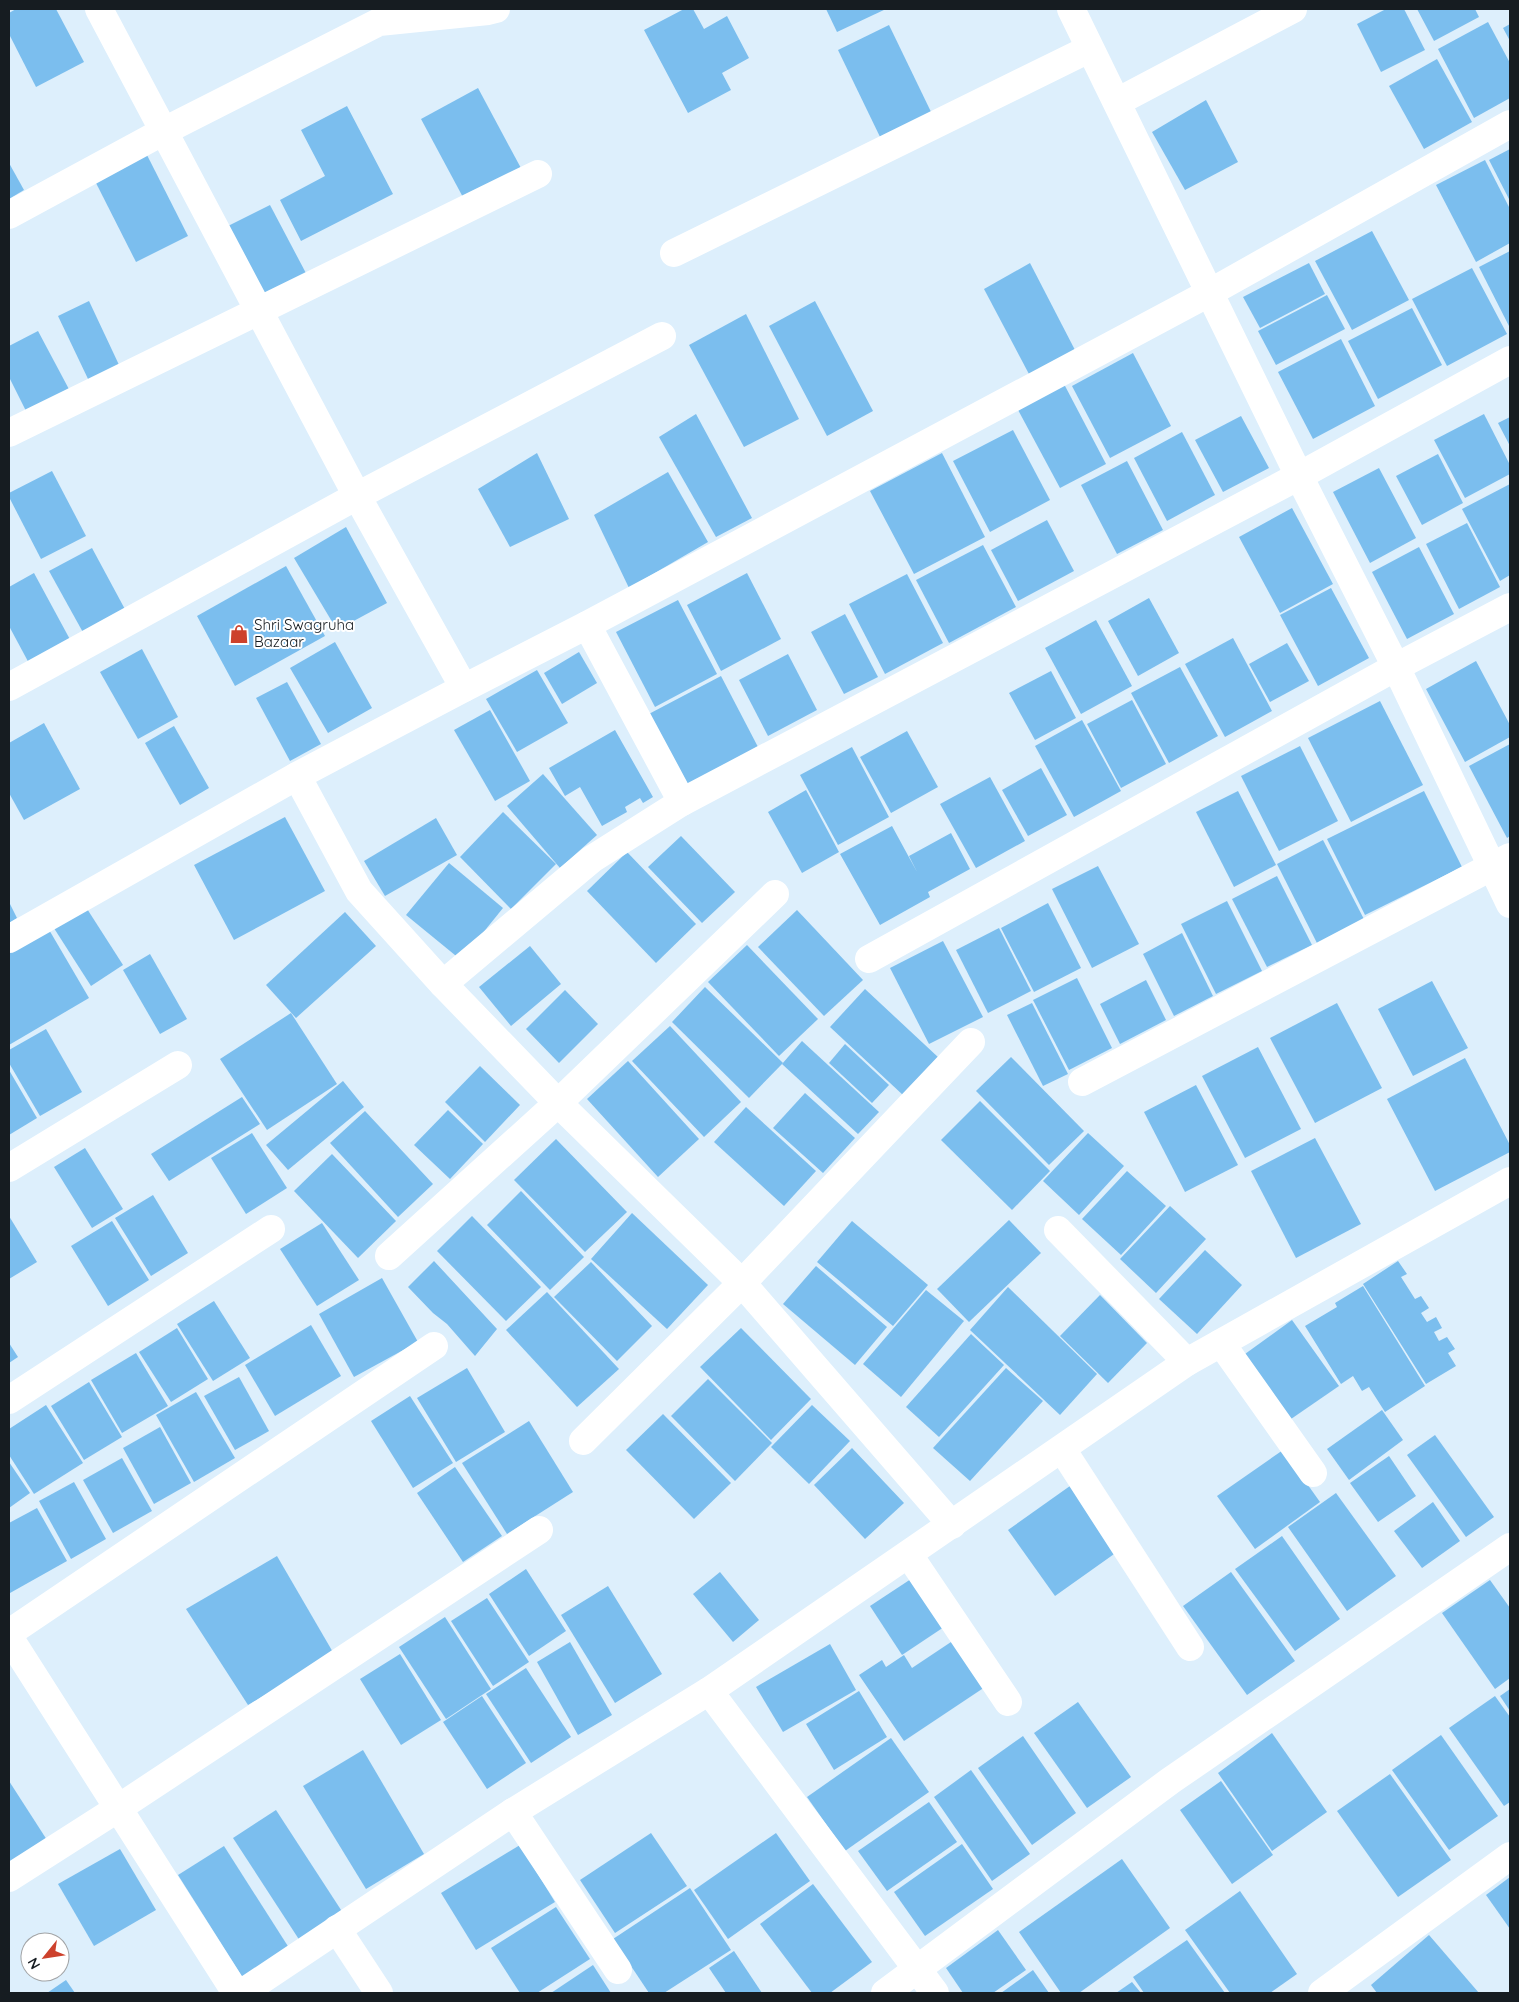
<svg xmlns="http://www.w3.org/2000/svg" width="1519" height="2002" font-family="Quicksand,sans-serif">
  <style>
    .building { fill: #7bbeee }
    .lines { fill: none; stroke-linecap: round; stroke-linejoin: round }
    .minor { stroke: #fff; stroke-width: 28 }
    .labels { text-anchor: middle; stroke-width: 4; stroke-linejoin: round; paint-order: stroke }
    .poi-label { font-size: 15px; fill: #161c21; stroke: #fff; text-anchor: start }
  </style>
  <rect width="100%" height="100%" fill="#ddeffc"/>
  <!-- building -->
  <g class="building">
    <path d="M16,9H56L84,62L36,87L9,34V13Z"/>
    <path d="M684,9H693L704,29L727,16L749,58L722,73L731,90L688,113L644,30Z"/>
    <path d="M826,9H886L837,32Z"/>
    <path d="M1386,9H1404L1425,50L1381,72L1357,24Z"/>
    <path d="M1417,9H1475L1479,17L1434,41Z"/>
    <path d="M1488,22L1510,63V98L1474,118L1438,49Z"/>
    <path d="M1510,24V41L1503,28Z"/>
    <path d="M889,25L933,116L882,141L838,50Z"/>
    <path d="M1437,59L1472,122L1424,149L1389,86Z"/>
    <path d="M478,88L522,170L465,201L421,119Z"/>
    <path d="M1206,100L1238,162L1185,190L1152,132Z"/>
    <path d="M347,106L393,194L301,241L280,200L325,176L301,130Z"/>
    <path d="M1510,149V201L1489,160Z"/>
    <path d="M147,155L188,236L136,262L95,181Z"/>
    <path d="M1485,160L1510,209V243L1476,262L1436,185Z"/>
    <path d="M9,163L24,190L9,199Z"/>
    <path d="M270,205L308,277L265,301L226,227Z"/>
    <path d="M1372,231L1409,300L1352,330L1315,261Z"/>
    <path d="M1510,251V328L1479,267Z"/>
    <path d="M1030,263L1076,352L1030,376L984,289Z"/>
    <path d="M1309,263L1325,294L1260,328L1243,297Z"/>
    <path d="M1472,268L1507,334L1447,366L1412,299Z"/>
    <path d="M1327,295L1345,329L1276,365L1258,331Z"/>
    <path d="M89,301L120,367L89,381L58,316Z"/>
    <path d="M815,301L873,411L827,436L769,326Z"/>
    <path d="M1412,308L1442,365L1378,399L1348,341Z"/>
    <path d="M746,314L799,419L744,447L689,345Z"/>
    <path d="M38,331L71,393L28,415L9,377V346Z"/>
    <path d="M1341,339L1375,406L1313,439L1278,372Z"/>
    <path d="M1133,353L1171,426L1110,458L1072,386Z"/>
    <path d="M1064,384L1106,464L1060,488L1017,408Z"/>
    <path d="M696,414L752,518L716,537L659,437Z"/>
    <path d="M1484,414L1510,465V474L1465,498L1434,440Z"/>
    <path d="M1241,416L1269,468L1223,492L1195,440Z"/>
    <path d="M1510,417V446L1498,423Z"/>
    <path d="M1013,430L1050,500L990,532L953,461Z"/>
    <path d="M1182,432L1215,495L1167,521L1134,458Z"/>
    <path d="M537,453L569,519L510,547L478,489Z"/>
    <path d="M942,453L985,537L914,574L870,491Z"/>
    <path d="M1438,454L1463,503L1422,525L1396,476Z"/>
    <path d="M1127,461L1163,530L1117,554L1081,485Z"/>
    <path d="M1379,468L1416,538L1370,563L1333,492Z"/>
    <path d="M52,471L86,536L41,559L9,497V493Z"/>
    <path d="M668,472L708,542L629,588L594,515Z"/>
    <path d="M1510,484V575L1500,581L1462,509Z"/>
    <path d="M1292,508L1333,584L1280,613L1239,537Z"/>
    <path d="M1047,520L1074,571L1018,601L991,550Z"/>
    <path d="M1467,523L1500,587L1459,609L1426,544Z"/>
    <path d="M346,527L387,603L337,630L294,558Z"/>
    <path d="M983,545L1016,607L949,643L916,580Z"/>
    <path d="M1419,547L1454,614L1407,639L1372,572Z"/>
    <path d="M92,548L127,613L85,636L49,571Z"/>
    <path d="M286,566L325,636L235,686L197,616Z"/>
    <path d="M34,573L73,645L31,667L9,626V587Z"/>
    <path d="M747,573L781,639L721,671L687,605Z"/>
    <path d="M907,574L943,643L885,674L849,604Z"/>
    <path d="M1331,588L1369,658L1318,686L1280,615Z"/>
    <path d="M1149,598L1179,653L1138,676L1108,621Z"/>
    <path d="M678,600L717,674L655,707L616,632Z"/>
    <path d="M845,614L878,677L844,694L811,632Z"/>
    <path d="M1096,620L1132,686L1081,714L1045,648Z"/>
    <path d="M1233,638L1272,711L1225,737L1185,664Z"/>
    <path d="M335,642L372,708L328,733L290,668Z"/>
    <path d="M1287,643L1309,681L1270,702L1249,664Z"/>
    <path d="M142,649L178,717L138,739L100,672Z"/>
    <path d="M579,652L597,683L562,704L544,673Z"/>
    <path d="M788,654L817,710L768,736L739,680Z"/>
    <path d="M1476,661L1510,725V737L1465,762L1426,689Z"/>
    <path d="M1180,667L1218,736L1169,763L1131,693Z"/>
    <path d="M537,670L568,723L517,752L486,699Z"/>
    <path d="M1051,671L1076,718L1035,740L1009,693Z"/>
    <path d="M721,676L758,747L682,787L645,716Z"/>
    <path d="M287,682L321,744L290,761L256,698Z"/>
    <path d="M1132,700L1166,764L1121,788L1087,724Z"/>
    <path d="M1380,701L1423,785L1351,822L1308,738Z"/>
    <path d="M490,710L530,781L495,801L454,730Z"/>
    <path d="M1082,720L1121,791L1074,817L1035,746Z"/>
    <path d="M44,723L80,789L24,820L9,793V743Z"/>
    <path d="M174,726L209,788L180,805L145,743Z"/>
    <path d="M615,730L653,797L643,803L640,798L625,807L627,812L602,826L580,787L565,796L549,768Z"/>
    <path d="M907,731L938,787L891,813L860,757Z"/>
    <path d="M1510,744V836L1507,838L1469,766Z"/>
    <path d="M1300,746L1338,821L1279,851L1241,776Z"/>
    <path d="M852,747L889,817L838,845L800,775Z"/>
    <path d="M1041,768L1067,815L1028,836L1002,790Z"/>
    <path d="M543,774L597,835L560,868L507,806Z"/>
    <path d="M990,777L1025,841L976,868L940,804Z"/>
    <path d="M806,790L839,852L802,873L768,812Z"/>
    <path d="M1238,791L1276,865L1234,887L1196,812Z"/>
    <path d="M1424,791L1462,867L1365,915L1327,839Z"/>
    <path d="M503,812L556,864L511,909L460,857Z"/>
    <path d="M285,817L325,891L234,940L194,865Z"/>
    <path d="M436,818L457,855L385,896L364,861Z"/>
    <path d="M892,826L917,872L909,856L951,833L970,869L928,892L930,897L880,925L840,854Z"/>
    <path d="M681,836L735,892L702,923L648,867Z"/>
    <path d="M1323,840L1367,925L1320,949L1277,864Z"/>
    <path d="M627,852L696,924L656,963L587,891Z"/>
    <path d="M449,863L503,908L461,960L406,915Z"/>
    <path d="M1098,866L1139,944L1092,968L1052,889Z"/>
    <path d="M1277,876L1312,945L1267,967L1232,899Z"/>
    <path d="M82,901L123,965L91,986L50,922Z"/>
    <path d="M1227,901L1262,971L1216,994L1181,924Z"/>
    <path d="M9,902L17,918L9,923Z"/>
    <path d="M1048,903L1081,968L1034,992L1001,928Z"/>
    <path d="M797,910L863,980L824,1016L758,947Z"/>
    <path d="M345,912L376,946L296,1018L266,985Z"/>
    <path d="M48,928L89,998L9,1045V950Z"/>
    <path d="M999,928L1031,991L988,1013L956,950Z"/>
    <path d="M1182,933L1213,996L1174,1016L1143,954Z"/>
    <path d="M943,941L983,1017L929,1044L890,968Z"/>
    <path d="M747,945L818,1019L779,1056L708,982Z"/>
    <path d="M530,946L561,984L511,1026L479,987Z"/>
    <path d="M150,954L187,1019L160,1034L123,970Z"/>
    <path d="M1077,978L1112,1048L1069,1070L1033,1000Z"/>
    <path d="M1146,980L1166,1020L1120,1044L1100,1004Z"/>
    <path d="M1432,981L1468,1048L1413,1076L1378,1009Z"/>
    <path d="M705,987L783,1063L749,1098L672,1022Z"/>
    <path d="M865,989L939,1058L904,1096L830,1027Z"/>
    <path d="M565,990L598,1024L559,1063L526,1029Z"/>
    <path d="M1032,1003L1068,1074L1043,1086L1007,1015Z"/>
    <path d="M1337,1003L1382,1088L1315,1123L1270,1038Z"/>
    <path d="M291,1013L337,1084L267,1130L220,1059Z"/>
    <path d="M670,1026L741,1102L704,1137L632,1061Z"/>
    <path d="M46,1029L82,1092L40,1116L9,1063V1050Z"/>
    <path d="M802,1041L879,1112L858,1134L782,1064Z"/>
    <path d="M845,1044L889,1085L872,1103L829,1063Z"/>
    <path d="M1258,1047L1301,1129L1245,1158L1202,1076Z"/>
    <path d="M1011,1057L1084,1131L1049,1165L976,1091Z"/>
    <path d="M1465,1058L1510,1145V1152L1435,1191L1387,1099Z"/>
    <path d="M628,1061L699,1139L658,1177L587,1099Z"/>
    <path d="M480,1066L520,1105L485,1142L445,1102Z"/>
    <path d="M9,1070L37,1118L9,1135Z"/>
    <path d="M343,1081L364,1107L288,1170L266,1145Z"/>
    <path d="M1196,1085L1238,1165L1185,1192L1144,1112Z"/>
    <path d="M805,1093L855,1138L823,1173L773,1128Z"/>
    <path d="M242,1097L260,1124L169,1181L151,1154Z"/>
    <path d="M980,1101L1050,1171L1012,1210L941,1140Z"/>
    <path d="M746,1107L816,1171L784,1206L714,1142Z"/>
    <path d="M448,1110L483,1144L450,1179L414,1145Z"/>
    <path d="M365,1111L433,1184L398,1217L330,1143Z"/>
    <path d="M252,1133L287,1188L246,1214L211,1158Z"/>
    <path d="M1088,1133L1124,1166L1079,1215L1043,1181Z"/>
    <path d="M1315,1138L1361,1224L1296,1258L1251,1171Z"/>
    <path d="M556,1139L627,1212L585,1252L514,1180Z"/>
    <path d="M85,1148L123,1209L92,1228L54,1167Z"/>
    <path d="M332,1154L396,1221L358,1258L294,1191Z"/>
    <path d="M1127,1171L1166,1206L1121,1255L1082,1219Z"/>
    <path d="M521,1191L584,1257L550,1290L487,1225Z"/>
    <path d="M153,1195L188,1253L151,1276L115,1218Z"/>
    <path d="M1170,1206L1206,1239L1156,1293L1120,1259Z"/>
    <path d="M632,1213L708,1285L667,1329L591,1259Z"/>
    <path d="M9,1216L37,1262L9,1279Z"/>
    <path d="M472,1216L541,1287L506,1321L437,1251Z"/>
    <path d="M1009,1220L1041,1253L969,1322L937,1289Z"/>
    <path d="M112,1221L149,1280L108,1306L71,1246Z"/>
    <path d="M852,1221L928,1285L893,1326L817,1262Z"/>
    <path d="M322,1223L359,1280L317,1306L280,1249Z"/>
    <path d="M1205,1250L1242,1285L1197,1334L1159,1299Z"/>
    <path d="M434,1261L497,1329L475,1356L447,1324L433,1313L408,1287Z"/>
    <path d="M1398,1261L1407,1274L1401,1277L1415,1299L1421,1296L1429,1308L1421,1313L1427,1322L1436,1317L1442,1328L1434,1332L1439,1341L1447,1337L1455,1349L1448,1353L1456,1366L1426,1384L1363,1284Z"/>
    <path d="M591,1262L652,1326L617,1361L554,1297Z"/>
    <path d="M816,1266L887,1327L855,1365L783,1304Z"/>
    <path d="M382,1278L418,1342L354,1377L319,1314Z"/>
    <path d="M1363,1286L1425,1386L1385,1412L1369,1387L1362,1391L1353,1376L1341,1384L1305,1326L1337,1307L1335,1303Z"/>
    <path d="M1008,1287L1097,1374L1060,1415L970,1330Z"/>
    <path d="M926,1290L964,1321L901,1397L863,1364Z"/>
    <path d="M547,1292L619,1369L577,1407L506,1330Z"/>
    <path d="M1100,1295L1147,1343L1108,1383L1060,1336Z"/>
    <path d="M214,1301L250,1358L213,1381L177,1324Z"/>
    <path d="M1292,1320L1339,1386L1291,1419L1245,1354Z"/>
    <path d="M311,1325L341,1376L275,1416L245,1365Z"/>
    <path d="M177,1328L208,1379L171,1402L139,1352Z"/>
    <path d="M741,1328L811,1399L771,1440L700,1367Z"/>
    <path d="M971,1334L1004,1365L939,1437L906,1407Z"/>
    <path d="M9,1343L18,1357L9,1363Z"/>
    <path d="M136,1353L168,1406L122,1433L91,1380Z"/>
    <path d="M467,1368L505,1432L456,1462L417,1398Z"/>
    <path d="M1006,1368L1043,1401L970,1481L933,1448Z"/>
    <path d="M239,1377L269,1431L235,1450L204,1396Z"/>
    <path d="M708,1379L772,1443L735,1481L671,1416Z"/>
    <path d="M89,1382L122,1437L84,1460L51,1406Z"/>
    <path d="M196,1392L235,1458L194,1482L156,1415Z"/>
    <path d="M410,1396L453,1463L413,1488L371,1421Z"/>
    <path d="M46,1405L83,1463L34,1494L9,1455V1429Z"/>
    <path d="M812,1405L850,1441L809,1484L771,1447Z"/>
    <path d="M1382,1410L1403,1440L1349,1480L1327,1449Z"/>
    <path d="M663,1414L731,1483L694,1519L626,1450Z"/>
    <path d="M529,1421L573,1492L507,1534L462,1463Z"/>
    <path d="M160,1427L191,1483L154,1504L123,1448Z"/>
    <path d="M1435,1435L1494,1517L1466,1537L1407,1455Z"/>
    <path d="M852,1448L904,1503L865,1539L814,1485Z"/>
    <path d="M1283,1450L1320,1502L1255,1549L1217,1496Z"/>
    <path d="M1389,1456L1416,1496L1378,1522L1350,1483Z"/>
    <path d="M122,1458L152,1511L113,1533L83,1480Z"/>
    <path d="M9,1462L30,1493L9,1508Z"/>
    <path d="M455,1467L502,1536L463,1562L417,1493Z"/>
    <path d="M1077,1481L1124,1547L1055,1596L1008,1530Z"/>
    <path d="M74,1482L106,1539L71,1559L39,1501Z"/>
    <path d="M1336,1493L1396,1576L1347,1611L1288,1527Z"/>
    <path d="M1433,1502L1460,1541L1422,1568L1394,1531Z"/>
    <path d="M37,1508L67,1561L10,1593L9,1523Z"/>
    <path d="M1282,1536L1340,1619L1295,1651L1235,1569Z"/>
    <path d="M277,1556L334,1654L248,1705L186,1609Z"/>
    <path d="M526,1569L566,1631L529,1656L489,1594Z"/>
    <path d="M720,1572L759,1620L733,1642L693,1594Z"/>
    <path d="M1231,1572L1295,1661L1247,1695L1183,1606Z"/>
    <path d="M911,1579L944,1627L902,1655L870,1606Z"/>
    <path d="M1490,1580L1510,1608V1678L1495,1689L1442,1613Z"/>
    <path d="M608,1586L662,1674L615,1703L561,1615Z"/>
    <path d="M487,1598L529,1662L493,1686L451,1621Z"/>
    <path d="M445,1617L491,1689L446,1719L399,1647Z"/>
    <path d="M957,1638L988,1685L904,1741L859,1675L882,1660L886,1667L904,1655L912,1668Z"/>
    <path d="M570,1642L612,1715L578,1735L537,1662Z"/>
    <path d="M830,1644L856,1690L783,1732L756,1687Z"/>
    <path d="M400,1654L441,1720L401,1745L360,1679Z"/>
    <path d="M526,1668L571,1737L531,1763L486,1694Z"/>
    <path d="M1510,1689V1711L1500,1696Z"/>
    <path d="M859,1691L887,1737L834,1770L806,1724Z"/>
    <path d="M482,1696L526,1763L487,1789L443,1722Z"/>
    <path d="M1495,1696L1510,1717V1802L1504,1806L1449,1728Z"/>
    <path d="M1078,1702L1131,1777L1087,1808L1034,1733Z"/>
    <path d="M1272,1733L1327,1812L1272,1851L1218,1773Z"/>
    <path d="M1441,1735L1498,1816L1449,1850L1392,1770Z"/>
    <path d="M1023,1736L1076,1813L1032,1845L978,1768Z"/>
    <path d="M891,1738L929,1792L845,1851L807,1797Z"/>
    <path d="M363,1750L424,1854L366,1889L303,1786Z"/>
    <path d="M971,1770L1030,1854L992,1881L934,1797Z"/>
    <path d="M1390,1774L1451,1860L1398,1897L1337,1811Z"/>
    <path d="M9,1781L47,1840L9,1866Z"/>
    <path d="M1221,1781L1273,1855L1232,1884L1180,1810Z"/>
    <path d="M929,1802L957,1842L887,1891L858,1851Z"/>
    <path d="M276,1810L343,1913L300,1941L233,1838Z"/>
    <path d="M651,1833L687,1886L615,1933L580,1880Z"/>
    <path d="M776,1833L810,1881L728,1939L694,1890Z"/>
    <path d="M962,1844L993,1889L925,1936L894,1892Z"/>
    <path d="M520,1845L555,1902L476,1950L441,1893Z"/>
    <path d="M224,1846L291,1951L245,1981L178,1875Z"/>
    <path d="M120,1849L156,1910L94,1946L58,1884Z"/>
    <path d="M1122,1859L1170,1928L1079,1993H1061L1019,1932Z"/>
    <path d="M1510,1877V1929L1486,1895Z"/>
    <path d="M813,1884L872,1962L830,1993H812L760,1924Z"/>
    <path d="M690,1888L731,1950L664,1993H649L613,1939Z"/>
    <path d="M1240,1891L1297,1974L1270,1993H1230L1185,1930Z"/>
    <path d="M556,1907L590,1959L537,1993H520L491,1948Z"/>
    <path d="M998,1930L1026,1970L993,1993H963L946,1968Z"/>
    <path d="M1429,1935L1479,1993H1377L1371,1985Z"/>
    <path d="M1187,1940L1225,1993H1144L1133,1977Z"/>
    <path d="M734,1951L762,1993H726L709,1968Z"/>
    <path d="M593,1965L611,1993H551Z"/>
    <path d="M1033,1970L1049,1993H1001Z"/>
    <path d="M66,1980L75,1993H47Z"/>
    <path d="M1132,1982L1141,1993H1116Z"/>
  </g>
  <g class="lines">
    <!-- minor -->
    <g class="minor">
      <path d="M99,9L357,496L464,688"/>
      <path d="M1071,9L1299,476L1396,667L1510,904"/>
      <path d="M1117,102L1293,9"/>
      <path d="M9,215L164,131L379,22L488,11L496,9"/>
      <path d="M674,253L1089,49"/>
      <path d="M9,433L538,174"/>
      <path d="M9,687L357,496L662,336"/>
      <path d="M297,776L359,891L443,984L558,1103L742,1283L952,1525"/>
      <path d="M682,802L1299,476L1510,360"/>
      <path d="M9,939L297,776L464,688L587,625L1209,293L1510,124"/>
      <path d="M869,959L1396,667L1510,607"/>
      <path d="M443,984L592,859L682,802L587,625"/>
      <path d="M1082,1082L1510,857"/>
      <path d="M9,1168L178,1065"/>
      <path d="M1058,1230L1187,1362"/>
      <path d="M389,1256L558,1103L775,894"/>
      <path d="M1221,1343L1313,1473"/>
      <path d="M9,1400L271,1229"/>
      <path d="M583,1441L742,1283L971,1042"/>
      <path d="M1062,1449L1190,1647"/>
      <path d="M909,1555L1008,1702"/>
      <path d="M9,1633L434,1346"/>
      <path d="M9,1637L236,1993"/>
      <path d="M709,1691L935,1993"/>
      <path d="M513,1812L618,1970"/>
      <path d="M9,1878L117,1809L539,1530"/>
      <path d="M337,1929L379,1993"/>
      <path d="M242,1993L513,1812L709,1691L1187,1362L1510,1181"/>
      <path d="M885,1993L1170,1781L1510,1547"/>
      <path d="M1322,1993L1510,1856"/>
    </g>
  </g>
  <!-- icons -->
  <defs>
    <g id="shop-bare" transform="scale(1.5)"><path d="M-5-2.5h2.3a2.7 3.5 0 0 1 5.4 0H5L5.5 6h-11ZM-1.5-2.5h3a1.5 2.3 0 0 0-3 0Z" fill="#cd412c" stroke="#fff" stroke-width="2.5" paint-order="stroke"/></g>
  </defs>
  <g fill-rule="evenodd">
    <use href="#shop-bare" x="239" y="634"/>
  </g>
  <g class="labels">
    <!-- poi labels -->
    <g class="poi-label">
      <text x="254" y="630">Shri Swagruha<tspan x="254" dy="17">Bazaar</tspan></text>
    </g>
  </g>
  <!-- border -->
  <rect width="1519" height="2002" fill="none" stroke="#161c21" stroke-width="20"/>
  <!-- north arrow -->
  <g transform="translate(45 1957) rotate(240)"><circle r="24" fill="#ffffff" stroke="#a2a4a6"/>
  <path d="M0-4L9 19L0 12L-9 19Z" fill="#cd412c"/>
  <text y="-8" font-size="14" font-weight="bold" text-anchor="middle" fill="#161c21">N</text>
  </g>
</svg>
